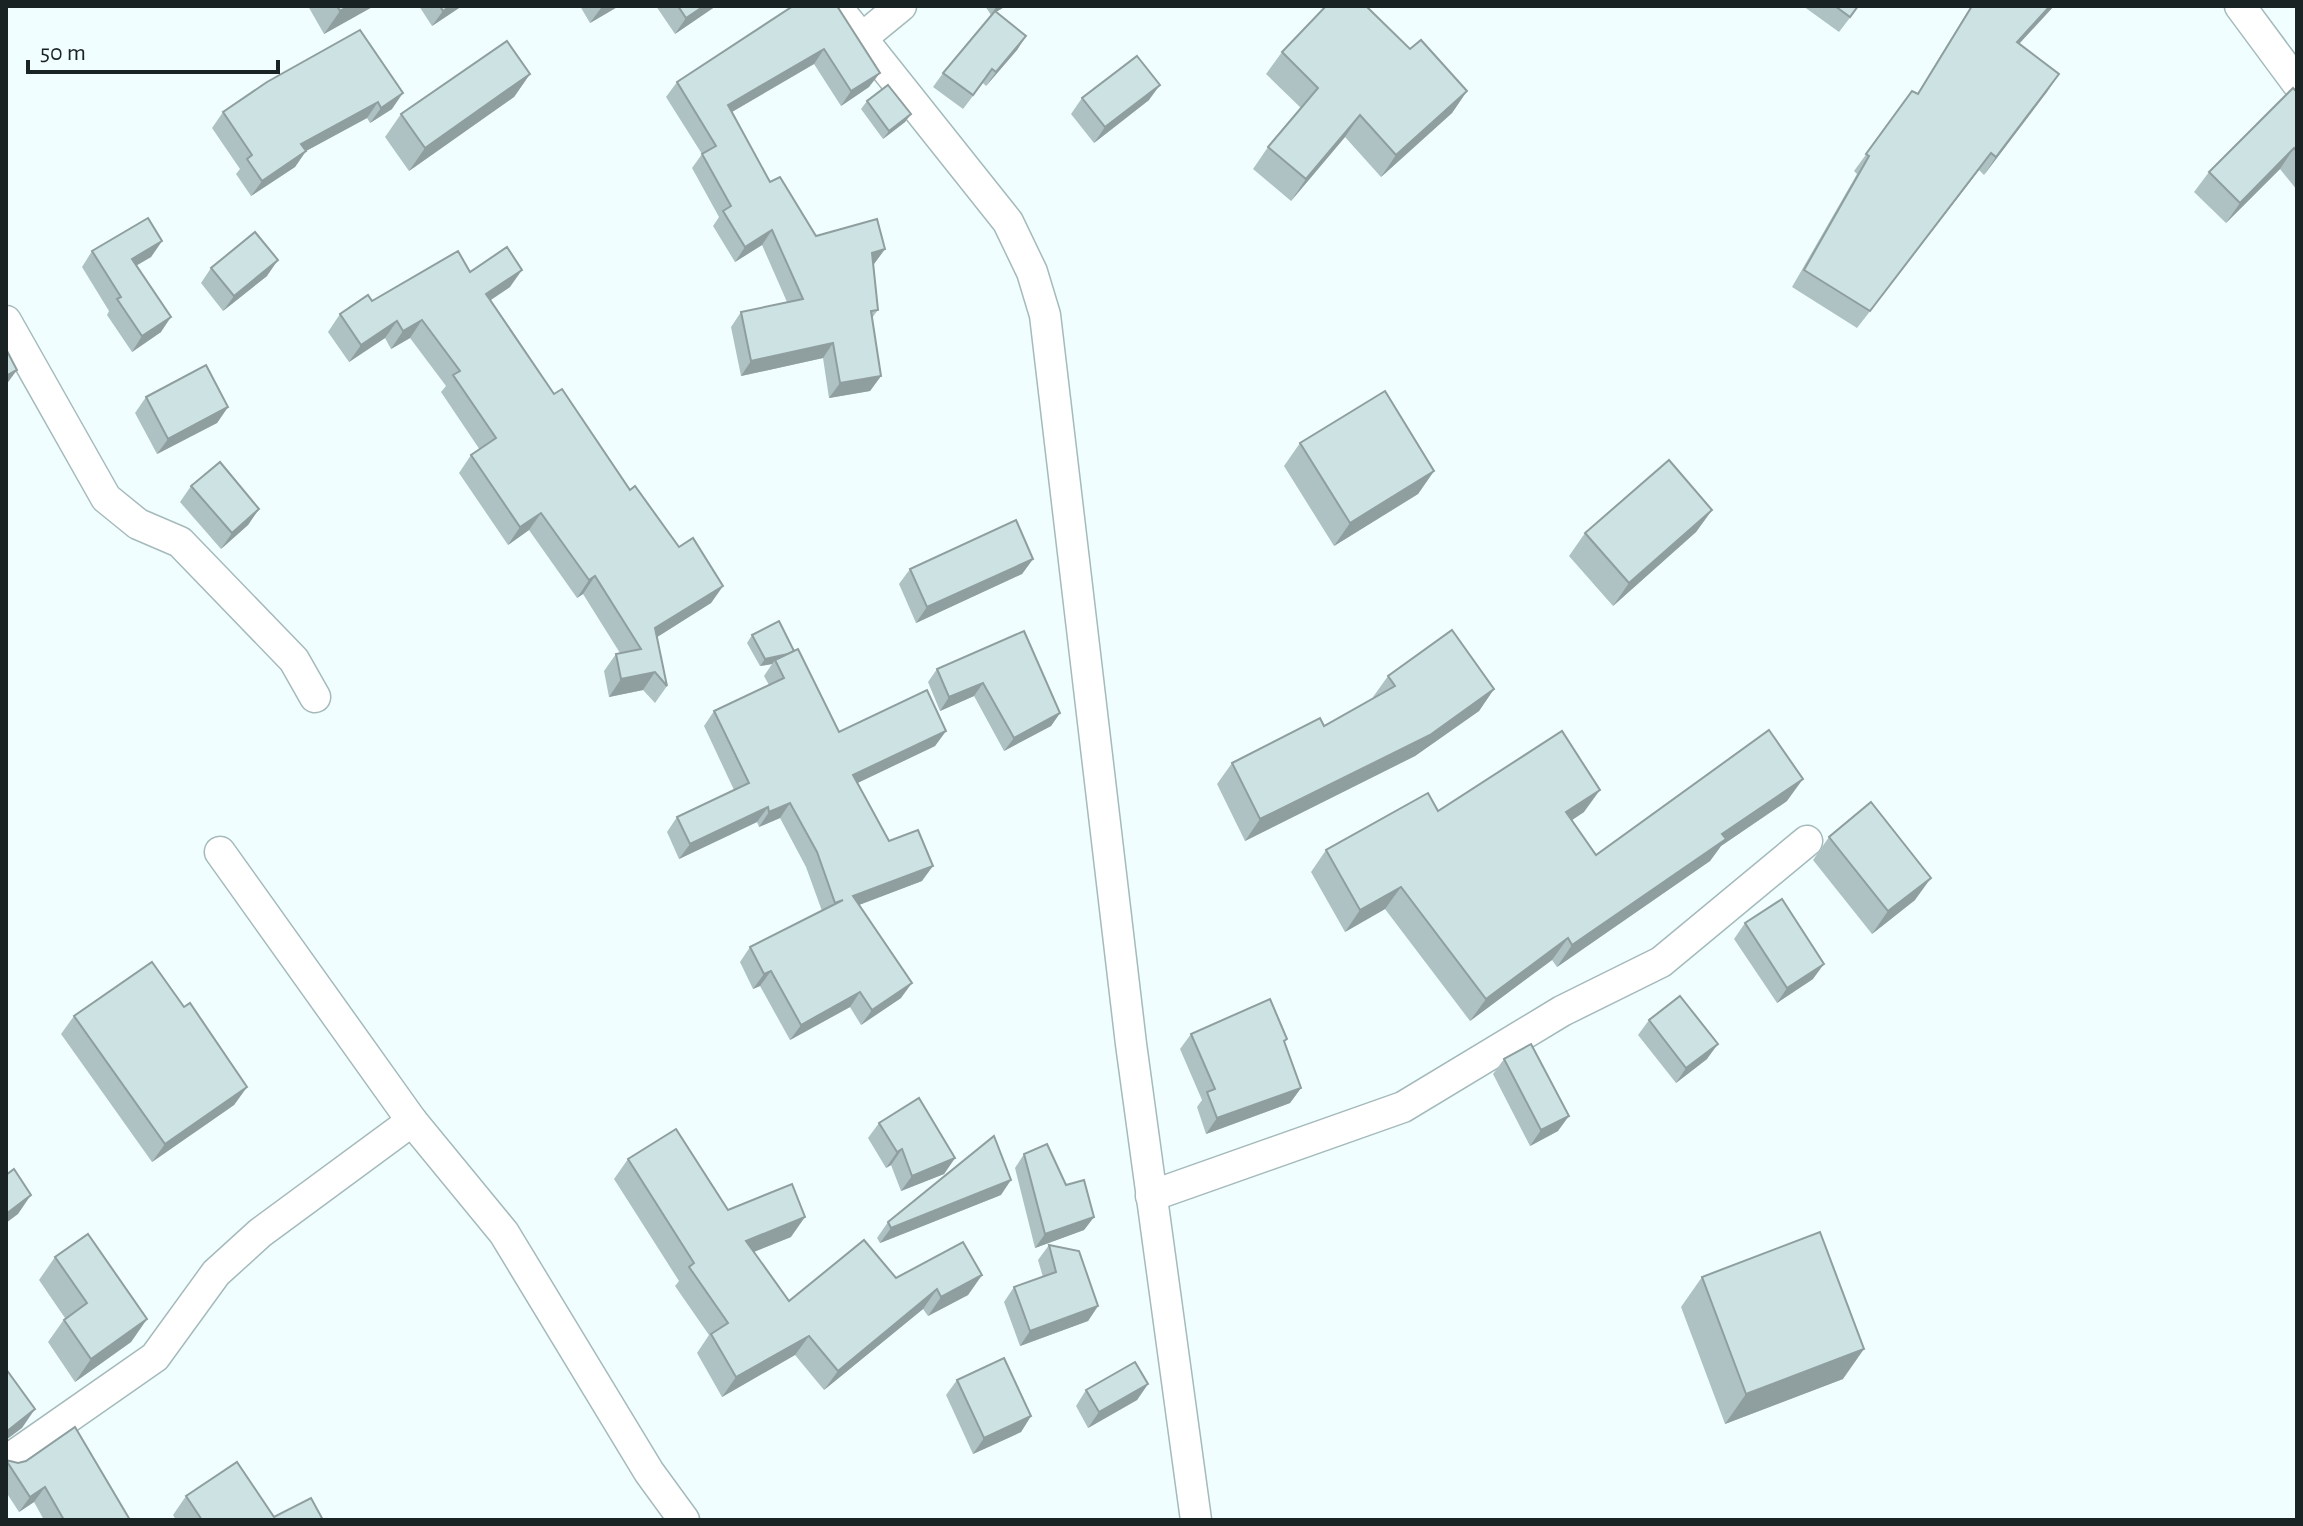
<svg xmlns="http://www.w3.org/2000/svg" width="2303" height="1526" font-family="'Alegreya Sans',sans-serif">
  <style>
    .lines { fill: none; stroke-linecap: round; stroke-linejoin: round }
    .street-casing { stroke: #a5babb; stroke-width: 33 }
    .street { stroke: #fff; stroke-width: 30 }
    .wall { fill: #afc2c3 }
    .shaded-wall { fill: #8f9e9f }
    .building { fill: #cce2e3; stroke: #8f9e9f; stroke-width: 2 }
  </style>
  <rect width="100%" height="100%" fill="#f1feff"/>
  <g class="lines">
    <!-- street casing -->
    <g class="street-casing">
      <g id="street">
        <path d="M836,6L1008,222L1032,272L1045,315L1131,1044L1196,1520"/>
        <path d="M2240,6L2297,83"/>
        <path d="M862,38L901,6"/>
        <path d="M6,321L106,498L138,524L180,542L294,660L315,697"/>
        <path d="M220,852L412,1121L504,1233L649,1472L684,1520"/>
        <path d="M1151,1196L1403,1107L1562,1011L1661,962L1807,841"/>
        <path d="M6,1461L155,1357L216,1273L260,1233L412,1121"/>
      </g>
    </g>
    <!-- street -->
    <use href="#street" class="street"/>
  </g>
  <!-- wall -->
  <g class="wall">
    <path d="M308,6H374L324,34Z"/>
    <path d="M419,6H462L432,26Z"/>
    <path d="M580,6H619L590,23Z"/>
    <path d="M656,6H716L675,34Z"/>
    <path d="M793,6L869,87L841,106L814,64L732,112L770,182L816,236L885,249L873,265L878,310L872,318L881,376L870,391L829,398L823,358L741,376L731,327L741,312L787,302L762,245L735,262L713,226L719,217L692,168L702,154L666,97L677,82Z"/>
    <path d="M985,6H1006L996,12L1026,36L1017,50L986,86L983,83L963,109L933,87L943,73L993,14L991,15Z"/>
    <path d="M1803,6H1859L1839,32Z"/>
    <path d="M1971,6H2054L2019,44L2059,74L1984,175L1979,170L1857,328L1792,287L1857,174L1854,171L1912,91L1917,94Z"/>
    <path d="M360,30L392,109L370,123L367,118L306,151L295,167L251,196L236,174L240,169L212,128L223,112Z"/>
    <path d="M1410,49L1467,91L1452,113L1381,177L1345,137L1291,201L1253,169L1268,147L1301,108L1266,74L1282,52Z"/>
    <path d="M530,74L514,97L409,171L385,137L401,114Z"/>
    <path d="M2297,92V190L2280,169L2226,223L2194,192L2209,172Z"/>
    <path d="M1082,98L1149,100L1094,143L1071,114Z"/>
    <path d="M867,101L911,114L905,122L883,139L861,109Z"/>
    <path d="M162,241L151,257L137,265L161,332L132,352L107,315L109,311L82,267L92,251Z"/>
    <path d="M211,268L267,276L223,311L201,283Z"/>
    <path d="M470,272L510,287L491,300L554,394L630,490L679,547L723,586L711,603L657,637L667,686L655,703L643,690L609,697L604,671L616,654L620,653L583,594L577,598L529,530L508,545L459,473L471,455L480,450L441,392L446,386L410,338L391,349L385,338L349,362L328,332L340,314L372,301Z"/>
    <path d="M146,397L228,407L217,423L157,454L135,413Z"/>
    <path d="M1300,443L1434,471L1418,494L1334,546L1284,466Z"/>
    <path d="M191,486L259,509L248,525L221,549L180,502Z"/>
    <path d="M1712,510L1696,532L1613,606L1569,556L1585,533Z"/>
    <path d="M1033,559L1022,574L916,623L899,584L910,569Z"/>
    <path d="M1024,631L1060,713L1051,726L1004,751L974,696L940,711L928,682L937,669Z"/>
    <path d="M752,635L794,651L839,732L946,731L935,746L857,783L889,841L922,881L859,905L901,998L861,1025L850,1007L790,1040L760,986L753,989L740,962L750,947L822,911L806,867L780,818L759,827L757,822L679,859L667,832L677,817L734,790L704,726L714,711L769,685L764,676L772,664L760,666L747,643Z"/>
    <path d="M1388,676L1494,689L1479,711L1415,756L1245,841L1217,784L1232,763L1324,726L1374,698L1373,697Z"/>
    <path d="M1787,801L1721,846L1710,861L1557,967L1552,960L1470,1021L1385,909L1345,932L1311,872L1326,850L1438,811L1584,812L1572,820L1596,855Z"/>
    <path d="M1829,837L1915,900L1872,934L1813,860Z"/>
    <path d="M1745,923L1813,979L1777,1003L1734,939Z"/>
    <path d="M184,1007L247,1087L234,1105L152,1162L61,1034L74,1016Z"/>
    <path d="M1649,1020L1707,1059L1676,1083L1638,1035Z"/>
    <path d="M1191,1034L1285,1043L1301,1088L1290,1103L1206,1134L1197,1107L1202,1100L1180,1049Z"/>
    <path d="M1504,1059L1558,1131L1530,1146L1493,1074Z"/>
    <path d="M879,1123L955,1158L944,1174L901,1191L891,1165L886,1168L868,1138Z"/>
    <path d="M1024,1154L1066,1185L1094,1217L1084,1230L1035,1248L1015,1168Z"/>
    <path d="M628,1159L728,1210L791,1237L754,1252L789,1301L896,1278L982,1275L968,1295L928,1316L923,1309L824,1390L795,1355L722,1397L697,1353L709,1335L675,1286L679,1281L614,1179Z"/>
    <path d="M1001,1195L880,1243L877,1238L888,1222Z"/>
    <path d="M1049,1245L1098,1306L1088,1321L1020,1346L1004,1302L1014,1287L1043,1277L1038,1260Z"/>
    <path d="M55,1257L147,1319L131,1342L75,1382L48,1342L65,1318L39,1280Z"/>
    <path d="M1702,1277L1843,1379L1725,1424L1681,1307Z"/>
    <path d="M957,1380L1031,1416L1021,1432L973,1454L946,1395Z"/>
    <path d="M1148,1384L1137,1400L1088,1428L1076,1406L1086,1390Z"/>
    <path d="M6,1459L130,1520H44L34,1502L19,1512L6,1492Z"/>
    <path d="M186,1496L274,1517L323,1520H176L173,1515Z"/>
  </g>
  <!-- shaded-wall -->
  <g class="shaded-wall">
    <path d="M350,6H374L324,34L340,11Z"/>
    <path d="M450,6H462L432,26L443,11Z"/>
    <path d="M604,6H619L590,23L601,8Z"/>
    <path d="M704,6H716L675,34L686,18Z"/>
    <path d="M997,6H1006L991,15Z"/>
    <path d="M2050,6H2054L2004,60L2017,42Z"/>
    <path d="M1026,36L1017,50L986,86L996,72Z"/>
    <path d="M824,49L814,64L718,120L728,105Z"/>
    <path d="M880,73L869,87L841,106L851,91Z"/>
    <path d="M530,74L514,97L409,171L425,148Z"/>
    <path d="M2059,74L2047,92L1984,175L1996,157Z"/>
    <path d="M1160,85L1149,100L1094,143L1105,127Z"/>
    <path d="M1467,91L1452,113L1381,177L1396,155Z"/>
    <path d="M403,93L392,109L370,123L381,108Z"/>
    <path d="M378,102L367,118L306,151L295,167L251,196L262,181L301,144Z"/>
    <path d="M911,114L905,122L883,139L889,131Z"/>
    <path d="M1360,115L1345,137L1291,201L1306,179Z"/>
    <path d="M2294,148L2280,169L2226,223L2240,203Z"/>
    <path d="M1991,153L1979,170L1857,328L1870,311Z"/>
    <path d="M772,230L762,245L735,262L745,247Z"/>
    <path d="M162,241L151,257L122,274L132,259Z"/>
    <path d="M885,249L874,264L861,268L872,253Z"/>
    <path d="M278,260L267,276L223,311L234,296Z"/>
    <path d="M522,270L510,287L474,311L486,294Z"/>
    <path d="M171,317L161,332L132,352L142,336Z"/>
    <path d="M422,320L410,338L391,349L403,331Z"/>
    <path d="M397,321L385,338L349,362L361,345Z"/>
    <path d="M833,343L823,358L741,376L751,361Z"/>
    <path d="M17,370L6,385V376Z"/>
    <path d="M881,376L870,391L829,398L840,383Z"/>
    <path d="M228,407L217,423L157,454L168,439Z"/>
    <path d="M1434,471L1418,494L1334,546L1350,523Z"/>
    <path d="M259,509L248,525L221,549L232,533Z"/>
    <path d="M1712,510L1696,532L1613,606L1629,583Z"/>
    <path d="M541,513L529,530L508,545L520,527Z"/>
    <path d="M1033,559L1022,574L916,623L927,607Z"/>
    <path d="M595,576L583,594L577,598L589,580Z"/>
    <path d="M723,586L711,603L643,646L655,628Z"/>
    <path d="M795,653L775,660L772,664L760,666L765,659Z"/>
    <path d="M655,672L643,690L609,697L621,679Z"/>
    <path d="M983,683L974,696L940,711L949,697Z"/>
    <path d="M1494,689L1479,711L1415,756L1245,841L1260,819Z"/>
    <path d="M1060,713L1051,726L1004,751L1014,738Z"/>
    <path d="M946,731L935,746L843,790L853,775Z"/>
    <path d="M1803,779L1787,801L1721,846L1710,861L1557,967L1572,945L1722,834Z"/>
    <path d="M1600,790L1584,812L1551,834L1566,812Z"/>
    <path d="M790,803L780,818L759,827L769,812Z"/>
    <path d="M768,807L757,822L679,859L690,844Z"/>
    <path d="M933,866L922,881L843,911L853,896Z"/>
    <path d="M1931,878L1915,900L1872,934L1888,911Z"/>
    <path d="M1401,887L1385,909L1345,932L1360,910Z"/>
    <path d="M1568,938L1552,960L1470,1021L1486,999Z"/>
    <path d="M1824,964L1813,979L1777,1003L1787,988Z"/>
    <path d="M771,971L760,986L753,989L764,974Z"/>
    <path d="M912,983L901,998L861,1025L872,1010Z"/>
    <path d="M860,992L850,1007L790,1040L801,1025Z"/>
    <path d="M1718,1044L1707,1059L1676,1083L1686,1068Z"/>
    <path d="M247,1087L234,1105L152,1162L165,1144Z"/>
    <path d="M1301,1088L1290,1103L1206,1134L1217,1118Z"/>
    <path d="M1569,1116L1558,1131L1530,1146L1541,1130Z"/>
    <path d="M902,1149L891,1165L886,1168L897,1152Z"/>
    <path d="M955,1158L944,1174L901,1191L912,1176Z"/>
    <path d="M1011,1180L1001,1195L880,1243L891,1228Z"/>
    <path d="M31,1195L18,1214L6,1223V1214Z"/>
    <path d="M805,1217L791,1237L733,1260L746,1241Z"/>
    <path d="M1094,1217L1084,1230L1035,1248L1045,1234Z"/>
    <path d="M982,1275L968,1295L928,1316L941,1297Z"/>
    <path d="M937,1289L923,1309L824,1390L838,1371Z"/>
    <path d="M1098,1306L1088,1321L1020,1346L1030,1331Z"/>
    <path d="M147,1319L131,1342L75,1382L91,1359Z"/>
    <path d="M809,1336L795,1355L722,1397L736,1377Z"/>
    <path d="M1864,1349L1843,1379L1725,1424L1746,1394Z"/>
    <path d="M1148,1384L1137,1400L1088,1428L1099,1412Z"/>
    <path d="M35,1409L22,1428L6,1440V1432Z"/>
    <path d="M1031,1416L1021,1432L973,1454L984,1438Z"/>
    <path d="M45,1487L34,1502L19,1512L30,1497Z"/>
  </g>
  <!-- building -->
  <g class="building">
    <path d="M337,6H350L340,11Z"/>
    <path d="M440,6H450L443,11Z"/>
    <path d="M678,6H704L686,18Z"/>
    <path d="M793,6H837L880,73L851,91L824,49L728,105L770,182L780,177L816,236L877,219L885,249L872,253L878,310L871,311L881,376L840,383L833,343L751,361L741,312L803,299L772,230L745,247L723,211L731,206L702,154L716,146L677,82Z"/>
    <path d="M1326,6H1366L1410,49L1421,40L1467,91L1396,155L1360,115L1306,179L1268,147L1318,88L1282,52Z"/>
    <path d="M1835,6H1858L1850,17Z"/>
    <path d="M1972,6H2050L2017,42L2059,74L1996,157L1991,153L1870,311L1804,270L1869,156L1866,154L1912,91L1918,94Z"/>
    <path d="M995,11L1026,36L996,72L992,69L973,95L943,73Z"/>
    <path d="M360,30L403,93L381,108L378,102L301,144L306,151L262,181L247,159L252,155L223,112L267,82Z"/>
    <path d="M507,41L530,74L425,148L401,114Z"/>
    <path d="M1137,56L1160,85L1105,127L1082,98Z"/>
    <path d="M888,85L911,114L889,131L867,101Z"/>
    <path d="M2293,88L2297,92V152L2294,148L2240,203L2209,172Z"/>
    <path d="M148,218L162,241L132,259L171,317L142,336L117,299L121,297L92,251Z"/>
    <path d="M255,232L278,260L234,296L211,268Z"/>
    <path d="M507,247L522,270L486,294L554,394L562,389L630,490L635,486L679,547L693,538L723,586L655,628L667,686L655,672L621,679L616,654L641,649L595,576L589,580L541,513L520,527L471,455L496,438L453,375L460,371L422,320L403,331L397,321L361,345L340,314L368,295L372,301L458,251L470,272Z"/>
    <path d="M6,349L17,370L6,376Z"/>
    <path d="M206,365L228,407L168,439L146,397Z"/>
    <path d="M1385,391L1434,471L1350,523L1300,443Z"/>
    <path d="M1669,460L1712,510L1629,583L1585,533Z"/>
    <path d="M220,462L259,509L232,533L191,486Z"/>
    <path d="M1016,520L1033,559L927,607L910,569Z"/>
    <path d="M779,621L794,651L788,654L765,659L752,635Z"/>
    <path d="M1452,630L1494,689L1430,735L1260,819L1232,763L1320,718L1324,726L1395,686L1388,676Z"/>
    <path d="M1024,631L1060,713L1014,738L983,683L949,697L937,669Z"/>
    <path d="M798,649L839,732L927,690L946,731L853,775L889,841L918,830L933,866L853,896L912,983L872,1010L860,992L801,1025L771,971L764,974L750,947L843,900L835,903L817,852L790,803L769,812L768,807L690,844L677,817L749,783L714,711L784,678L775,660Z"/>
    <path d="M1769,730L1803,779L1722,834L1726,839L1572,945L1568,938L1486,999L1401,887L1360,910L1326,850L1428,793L1438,811L1562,731L1600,790L1566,812L1596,855Z"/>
    <path d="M1871,802L1931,878L1888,911L1829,837Z"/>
    <path d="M1782,899L1824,964L1787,988L1745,923Z"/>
    <path d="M152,962L184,1007L190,1003L247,1087L165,1144L74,1016Z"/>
    <path d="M1680,996L1718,1044L1686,1068L1649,1020Z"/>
    <path d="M1270,999L1287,1039L1284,1041L1301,1088L1217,1118L1207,1092L1215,1089L1191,1034Z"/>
    <path d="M1531,1044L1569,1116L1541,1130L1504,1059Z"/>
    <path d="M919,1098L955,1158L912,1176L902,1149L897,1152L879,1123Z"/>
    <path d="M676,1129L728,1210L792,1184L805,1217L746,1241L789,1301L864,1240L896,1278L963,1242L982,1275L941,1297L937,1289L838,1371L809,1336L736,1377L711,1334L728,1323L689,1267L694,1263L628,1159Z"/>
    <path d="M994,1136L1011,1180L891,1228L888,1222Z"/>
    <path d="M1047,1144L1066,1185L1084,1180L1094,1217L1045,1234L1024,1154Z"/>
    <path d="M14,1169L31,1195L6,1214V1175Z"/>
    <path d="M1820,1232L1864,1349L1746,1394L1702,1277Z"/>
    <path d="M88,1234L147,1319L91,1359L64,1320L87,1303L55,1257Z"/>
    <path d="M1049,1245L1079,1251L1098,1306L1030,1331L1014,1287L1056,1272Z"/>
    <path d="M1004,1358L1031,1416L984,1438L957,1380Z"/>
    <path d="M1135,1362L1148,1384L1099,1412L1086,1390Z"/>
    <path d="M6,1369L35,1409L6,1432Z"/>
    <path d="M75,1427L130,1520H64L45,1487L30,1497L6,1460L18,1463L26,1461Z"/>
    <path d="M237,1462L274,1517L311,1498L323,1520H202L186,1496Z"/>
  </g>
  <!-- border -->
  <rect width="2303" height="1526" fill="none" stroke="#1a2323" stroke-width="16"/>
  <!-- scale -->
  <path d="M28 60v12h250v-12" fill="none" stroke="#1a2323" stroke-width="4"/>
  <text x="40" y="60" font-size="24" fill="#1a2323" stroke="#f1feff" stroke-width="6" paint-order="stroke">50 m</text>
</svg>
